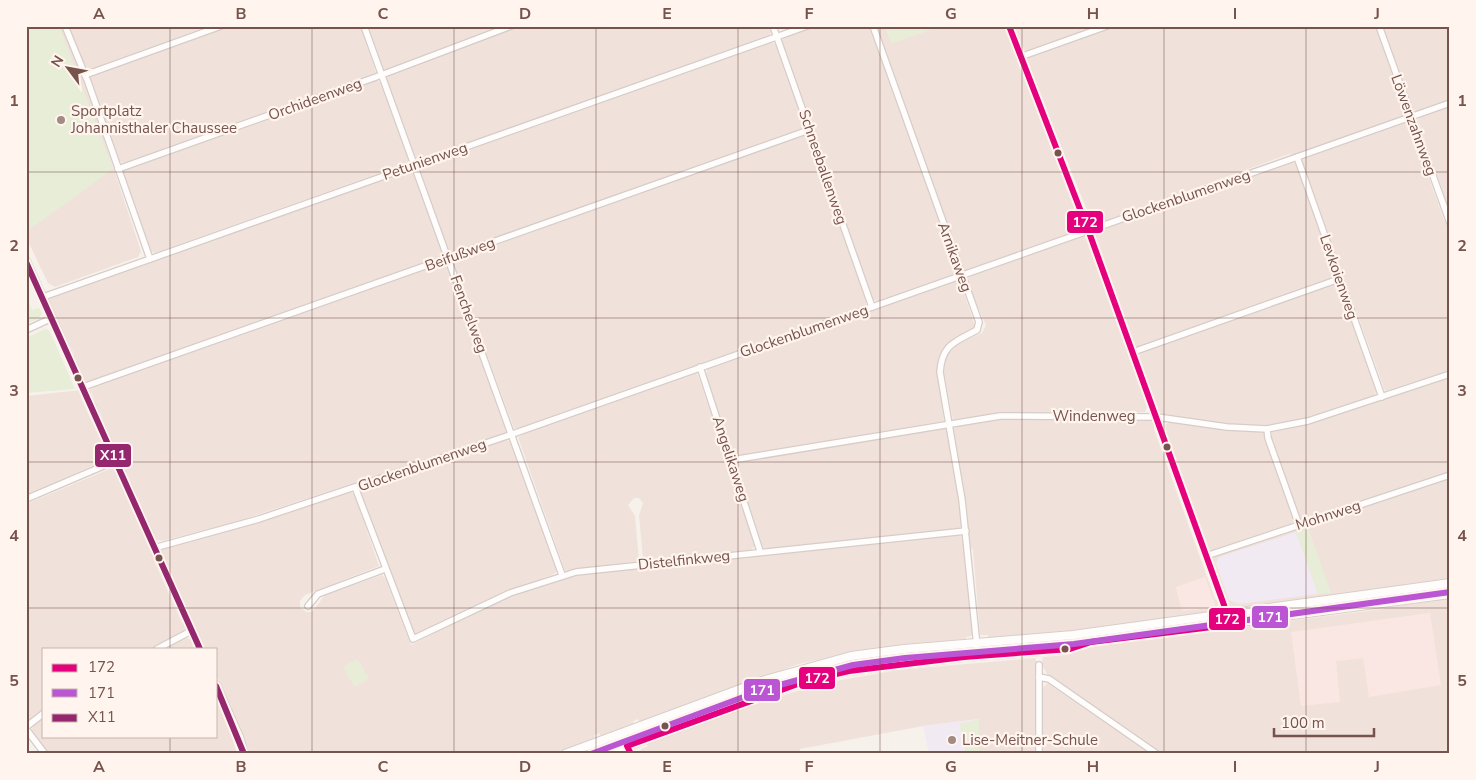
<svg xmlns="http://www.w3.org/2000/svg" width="1476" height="780" font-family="'Nunito Sans',sans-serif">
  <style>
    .residential { fill: #f0e2da }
    .commercial { fill: #fae7e3 }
    .education { fill: #f2eaf3 }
    .green { fill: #e8edd7 }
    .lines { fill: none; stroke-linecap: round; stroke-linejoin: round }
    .street-casing { stroke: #d6ccc8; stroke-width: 8 }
    .secondary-casing { stroke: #d8ceca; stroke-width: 10 }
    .street { stroke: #fefdfc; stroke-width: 5.5 }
    .secondary { stroke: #fefdfc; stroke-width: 8 }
    .bus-1-casing { stroke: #fff5ee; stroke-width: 10 }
    .bus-2-casing { stroke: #fff5ee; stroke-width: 10 }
    .bus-3-casing { stroke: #fff5ee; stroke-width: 10 }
    .bus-1 { stroke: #e5007d; stroke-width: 6 }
    .bus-2 { stroke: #ba55d3; stroke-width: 6 }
    .bus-3 { stroke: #95276e; stroke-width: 6 }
    .grid { fill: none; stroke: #76534c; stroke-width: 1; stroke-opacity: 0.55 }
    .poi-dot { fill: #a38a84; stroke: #fff5ee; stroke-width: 2 }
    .bus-dot { fill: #76534c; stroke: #fff5ee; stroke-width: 2 }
    .labels { text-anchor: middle; stroke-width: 4.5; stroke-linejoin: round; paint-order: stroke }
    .street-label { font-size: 15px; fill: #76534c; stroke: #fff5ee }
    .poi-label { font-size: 15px; fill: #76534c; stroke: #fff5ee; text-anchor: start }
    .line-badge { stroke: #fff5ee; stroke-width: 2 }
    .badge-label { font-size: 14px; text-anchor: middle; font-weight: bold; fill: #fff }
    .neatline { fill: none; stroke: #76534c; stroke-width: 2 }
    .grid-label { font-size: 16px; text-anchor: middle; font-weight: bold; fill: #76534c }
  </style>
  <rect width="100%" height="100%" fill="#f7f1ec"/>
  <!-- residential -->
  <g class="residential">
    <path d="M26,26H61L87,89L141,251L138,257L55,287L48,283L26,237Z"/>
    <path d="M68,26H209L90,69L85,66Z"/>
    <path d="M230,26H361L376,73L124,163L120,162L90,80L91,76Z"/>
    <path d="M367,26H503L385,70L382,67Z"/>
    <path d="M519,26H770L772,31L769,36L420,159L416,158L386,81L388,76Z"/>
    <path d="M814,26H870L955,267L954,275L878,302L872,299L781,41L785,37Z"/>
    <path d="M877,26H1005L1083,224L1082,229L967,270L962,269Z"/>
    <path d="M1014,26H1097L1026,51L1021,49Z"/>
    <path d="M1114,26H1376L1406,112L1403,116L1293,155L1289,154L1093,225L1089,221L1087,210L1026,60L1028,57Z"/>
    <path d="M1382,26H1450V99L1417,111L1413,109Z"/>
    <path d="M771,42L777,45L804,123L803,129L453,253L448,250L419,171L420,166Z"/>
    <path d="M376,80L381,83L409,158L408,163L155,253L151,251L123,173L125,169Z"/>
    <path d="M1450,106V212L1418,120L1422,116Z"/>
    <path d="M1407,121L1411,123L1416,135L1415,139L1444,220L1450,230V370L1385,391L1302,160L1305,157Z"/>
    <path d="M805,135L809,137L866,299V305L518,429L514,428L453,263V260Z"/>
    <path d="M1293,162L1297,165L1335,272L1333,278L1139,347L1135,346L1095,236L1096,232L1161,206Z"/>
    <path d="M409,170L414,172L443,252L440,258L91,381H84L80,368L77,365L76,358H74V354L48,301L53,296Z"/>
    <path d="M1084,235L1089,239L1088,243L1147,407L1145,412L999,413L953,420L944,373L945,358L955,345L982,333L986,325L972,295L967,278L1011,260Z"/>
    <path d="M444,263L448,267L507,430L506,433L238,521L162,541L154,539L138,497H136L130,484L131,482L127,473L124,472L100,412H98L92,393L89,391L94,386Z"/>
    <path d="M956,281L961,284L975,326L972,330L949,342L939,359L937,373L944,421L742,455L732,454L706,374L708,368Z"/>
    <path d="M1335,284L1340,288L1376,390L1375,395L1302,419L1267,425L1223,424L1162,414L1157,410L1138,358L1141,352Z"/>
    <path d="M697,373L755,543V546L750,550L646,561L643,558L639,516L643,503L639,498H634L628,505L635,516L639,561L565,571L518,437L533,429L575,414L680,377Z"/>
    <path d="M1450,377V472L1305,520L1299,518L1271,440L1272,432L1315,422Z"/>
    <path d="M81,390V398L104,448L108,452V456L103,461L26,495V396Z"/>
    <path d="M999,419H1153L1156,425L1154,429L1215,599L1219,601L1218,609L1211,614L1075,631L988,638V635H980L973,550L970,546L965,496L953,430L957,426Z"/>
    <path d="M1172,421L1227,430L1263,432L1292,515L1293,523L1212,550L1208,549L1165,431L1166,424Z"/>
    <path d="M944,428L948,432L959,499L962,524L959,529L766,549L763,547L736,467L738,462Z"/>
    <path d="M506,440L512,442L556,566V572L552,575L496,596L414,636L360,490Z"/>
    <path d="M112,468L118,475L117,477L156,561L155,563L182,623L186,627L183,632L151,649H44V710L26,723V504Z"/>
    <path d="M1450,478V580L1238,611L1237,609H1230L1228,607L1212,561L1214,556Z"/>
    <path d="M351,492L355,496L379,566L305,595L300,601V607L306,612H312L325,595L382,575L385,578L411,645L508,596L576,575L959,534L963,539L972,633L971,636L966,637V639L867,649L799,664L639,722L638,719L633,721L634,724L601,736L599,733L594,735V738L552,754H249L244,746L245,741L239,727H237L233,712L231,711L232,708L219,684L220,682L216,675V649H205L202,645L176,588L175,581L160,552L165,546L247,525L341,493Z"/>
    <path d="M1450,598V754H1161L1047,674L1042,665L1043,657L1067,655L1100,645L1375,610Z"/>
    <path d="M185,638L191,639L193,649H164Z"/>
    <path d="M1035,658L1038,665L1035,754H979V719L923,726L800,749V754H639L641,749L648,746L647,744L733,712L819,684L898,670Z"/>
    <path d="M1048,683L1049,684L1151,754H1041L1042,688Z"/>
    <path d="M216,700L228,723L237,754H48L32,731L33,725L44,718V736H216Z"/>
  </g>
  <!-- commercial -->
  <g class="commercial">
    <path d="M1205,577L1215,604L1211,608L1182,611L1176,587Z"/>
    <path d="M1430,613L1441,685L1369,697L1363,658L1336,661L1340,702L1301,706L1291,632Z"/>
  </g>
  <!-- education -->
  <g class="education">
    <path d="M1296,532L1318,594L1239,604L1229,600L1216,564L1219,557Z"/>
    <path d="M979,719V754H929L923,726Z"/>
  </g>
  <!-- green -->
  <g class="green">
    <path d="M26,26H59L113,169L30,229L26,222Z"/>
    <path d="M885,26H937L938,27L891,44Z"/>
    <path d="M26,297L32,310L39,308L42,313L39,319L26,323Z"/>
    <path d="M45,329L49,330L75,389L26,393V338Z"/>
    <path d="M1308,528L1331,593L1318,594L1296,532Z"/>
    <path d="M971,649L967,653L875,661L813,674L810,673C823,661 948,649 971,649Z"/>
    <path d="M357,659L369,678L355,687L343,667Z"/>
    <path d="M792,676L793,680L682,720L680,719L683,716Z"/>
    <path d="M979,719V754H966L959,724Z"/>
  </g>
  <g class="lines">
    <!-- street casing -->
    <g class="street-casing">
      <g id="street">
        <path d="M65,26L88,82L150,259"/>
        <path d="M364,26L562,575"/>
        <path d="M773,26L872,307"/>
        <path d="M873,26L979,322L977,330C955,342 942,344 940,372L962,500L978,656"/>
        <path d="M1009,26L1090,235L1227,615"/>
        <path d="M1379,26L1450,223"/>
        <path d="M1020,57L1107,26"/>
        <path d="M85,75L221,26"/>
        <path d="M1297,157L1382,397"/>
        <path d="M118,169L376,77L511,26"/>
        <path d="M43,297L807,26"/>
        <path d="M26,330L52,318"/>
        <path d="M1133,352L1339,279"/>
        <path d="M700,367L760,551"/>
        <path d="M83,387L809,130"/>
        <path d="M1267,429L1268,438L1299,525"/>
        <path d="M732,460L1000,416L1157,417L1227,427L1267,429L1308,421L1450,374"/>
        <path d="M355,487L413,639L510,593L576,572L966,531"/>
        <path d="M26,499L115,461"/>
        <path d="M154,548L259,519L507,436L1450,103"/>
        <path d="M1206,556L1450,475"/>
        <path d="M308,606L318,594L385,569"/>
        <path d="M1037,639L1038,652"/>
        <path d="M157,649L191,631"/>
        <path d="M1039,677L1049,679L1157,754"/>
        <path d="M26,727L44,713"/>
        <path d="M26,729L45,754"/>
        <path d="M1039,754V665"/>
      </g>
    </g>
    <!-- secondary casing -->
    <g class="secondary-casing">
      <g id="secondary">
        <path d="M26,261L200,649"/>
        <path d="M216,685L239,737L244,754"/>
        <path d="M620,734L631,754"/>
        <path d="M565,754L762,681L851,656L904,649L1073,635L1450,583"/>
        <path d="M606,754L806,681L849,671L964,657L1070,649L1091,642L1450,594"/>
      </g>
    </g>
    <!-- street -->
    <use href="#street" class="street"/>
    <!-- secondary -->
    <use href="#secondary" class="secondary"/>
    <!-- bus-1 casing -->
    <g class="bus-1-casing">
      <path id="bus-1" d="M631,754L627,746L806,681L849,671L964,657L1070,649L1091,642L1228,625L1224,605L1090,235L1009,26"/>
    </g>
    <!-- bus-2 casing -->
    <g class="bus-2-casing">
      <path id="bus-2" d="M591,754L765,689L853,665L905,658L1074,644L1450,592"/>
    </g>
    <!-- bus-3 casing -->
    <g class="bus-3-casing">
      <g id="bus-3">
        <path d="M26,262L200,649"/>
        <path d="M216,686L244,754"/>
      </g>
    </g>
    <!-- bus-1 -->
    <use href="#bus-1" class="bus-1"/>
    <!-- bus-2 -->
    <use href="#bus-2" class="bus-2"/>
    <!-- bus-3 -->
    <use href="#bus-3" class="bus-3"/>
  </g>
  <!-- grid -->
  <path class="grid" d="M170,26V649M312,26V754M454,26V754M596,26V754M738,26V754M880,26V754M1022,26V754M1164,26V754M1306,26V754M26,172H1450M26,318H1450M26,462H1450M26,608H1450M170,736V754"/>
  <!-- markers -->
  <g class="poi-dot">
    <circle cx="61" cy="120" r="5"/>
    <circle cx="952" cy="740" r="5"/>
  </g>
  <g class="bus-dot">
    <circle cx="1058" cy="153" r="4.5"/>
    <circle cx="78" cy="378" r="4.5"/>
    <circle cx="1167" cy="447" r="4.5"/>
    <circle cx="159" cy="558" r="4.5"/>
    <circle cx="1065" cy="649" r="4.5"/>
    <circle cx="665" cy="726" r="4.5"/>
  </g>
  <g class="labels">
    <!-- street labels -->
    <g class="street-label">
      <text transform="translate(315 99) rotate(-20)" y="5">Orchideenweg</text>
      <text transform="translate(1414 125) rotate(70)" y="5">Löwenzahnweg</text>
      <text transform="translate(425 161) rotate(-19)" y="5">Petunienweg</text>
      <text transform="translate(823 167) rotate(71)" y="5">Schneeballenweg</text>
      <text transform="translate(1186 196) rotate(-19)" y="5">Glockenblumenweg</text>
      <text transform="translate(460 254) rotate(-20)" y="5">Beifußweg</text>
      <text transform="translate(955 257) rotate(70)" y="5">Arnikaweg</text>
      <text transform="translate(1339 277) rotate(71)" y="5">Levkoienweg</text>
      <text transform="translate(469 314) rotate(70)" y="5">Fenchelweg</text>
      <text transform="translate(804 331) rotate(-19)" y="5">Glockenblumenweg</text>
      <text x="1094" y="421">Windenweg</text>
      <text transform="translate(731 459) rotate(72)" y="5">Angelikaweg</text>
      <text transform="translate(422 465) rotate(-19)" y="5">Glockenblumenweg</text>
      <text transform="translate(1328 515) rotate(-18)" y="5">Mohnweg</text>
      <text transform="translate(684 560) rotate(-6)" y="5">Distelfinkweg</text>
    </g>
    <!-- poi labels -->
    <g class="poi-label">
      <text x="71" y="116">Sportplatz<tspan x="71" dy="17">Johannisthaler Chaussee</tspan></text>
      <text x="962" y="745">Lise-Meitner-Schule</text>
    </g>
  </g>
  <g class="line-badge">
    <rect x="1066" y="210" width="38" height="24" rx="5" fill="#e5007d"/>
    <rect x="94" y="443" width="38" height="25" rx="5" fill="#95276e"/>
    <rect x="1251" y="605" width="38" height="24" rx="5" fill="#ba55d3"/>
    <rect x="1208" y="607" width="38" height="24" rx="5" fill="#e5007d"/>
    <rect x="798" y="666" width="38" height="24" rx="5" fill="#e5007d"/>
    <rect x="743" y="678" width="38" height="24" rx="5" fill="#ba55d3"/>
  </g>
  <g class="badge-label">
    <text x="1085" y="227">172</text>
    <text x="113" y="460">X11</text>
    <text x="1270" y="622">171</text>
    <text x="1227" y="624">172</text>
    <text x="817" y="683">172</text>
    <text x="762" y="695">171</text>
  </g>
  <!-- border -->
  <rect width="1476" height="780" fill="none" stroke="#fff5ee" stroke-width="55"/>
  <!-- legend -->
  <rect x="42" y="648" width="175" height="90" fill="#fff5ee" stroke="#c8b4ad"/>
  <rect x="52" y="664" width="25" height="8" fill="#e5007d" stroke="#c8b4ad"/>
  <text x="88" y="672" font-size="15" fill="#76534c">172</text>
  <rect x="52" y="689" width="25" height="8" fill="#ba55d3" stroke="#c8b4ad"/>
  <text x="88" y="698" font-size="15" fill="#76534c">171</text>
  <rect x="52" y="714" width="25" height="8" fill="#95276e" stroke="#c8b4ad"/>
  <text x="88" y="722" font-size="15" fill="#76534c">X11</text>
  <!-- north arrow -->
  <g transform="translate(68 68) rotate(302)" stroke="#fff5ee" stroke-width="4" paint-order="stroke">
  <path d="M0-4L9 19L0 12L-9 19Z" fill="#76534c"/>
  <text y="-8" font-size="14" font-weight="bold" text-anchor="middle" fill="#76534c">N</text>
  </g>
  <!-- scale -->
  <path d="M1274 728v8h100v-8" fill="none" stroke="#76534c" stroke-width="2.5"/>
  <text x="1281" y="728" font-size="15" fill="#76534c" stroke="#fff5ee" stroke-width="4" paint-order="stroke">100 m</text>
  <rect x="28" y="28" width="1420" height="724" class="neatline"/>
  <g class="grid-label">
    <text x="99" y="19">A</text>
    <text x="241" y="19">B</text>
    <text x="383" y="19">C</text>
    <text x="525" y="19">D</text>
    <text x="667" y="19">E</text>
    <text x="809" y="19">F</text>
    <text x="951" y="19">G</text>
    <text x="1093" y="19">H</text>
    <text x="1235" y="19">I</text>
    <text x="1377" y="19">J</text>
    <text x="14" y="106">1</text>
    <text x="1462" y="106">1</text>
    <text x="14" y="251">2</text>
    <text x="1462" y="251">2</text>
    <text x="14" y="396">3</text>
    <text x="1462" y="396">3</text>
    <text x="14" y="541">4</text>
    <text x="1462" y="541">4</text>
    <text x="14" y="686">5</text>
    <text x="1462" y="686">5</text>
    <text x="99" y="772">A</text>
    <text x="241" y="772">B</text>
    <text x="383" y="772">C</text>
    <text x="525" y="772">D</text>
    <text x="667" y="772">E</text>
    <text x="809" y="772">F</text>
    <text x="951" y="772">G</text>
    <text x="1093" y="772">H</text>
    <text x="1235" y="772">I</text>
    <text x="1377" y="772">J</text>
  </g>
</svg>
